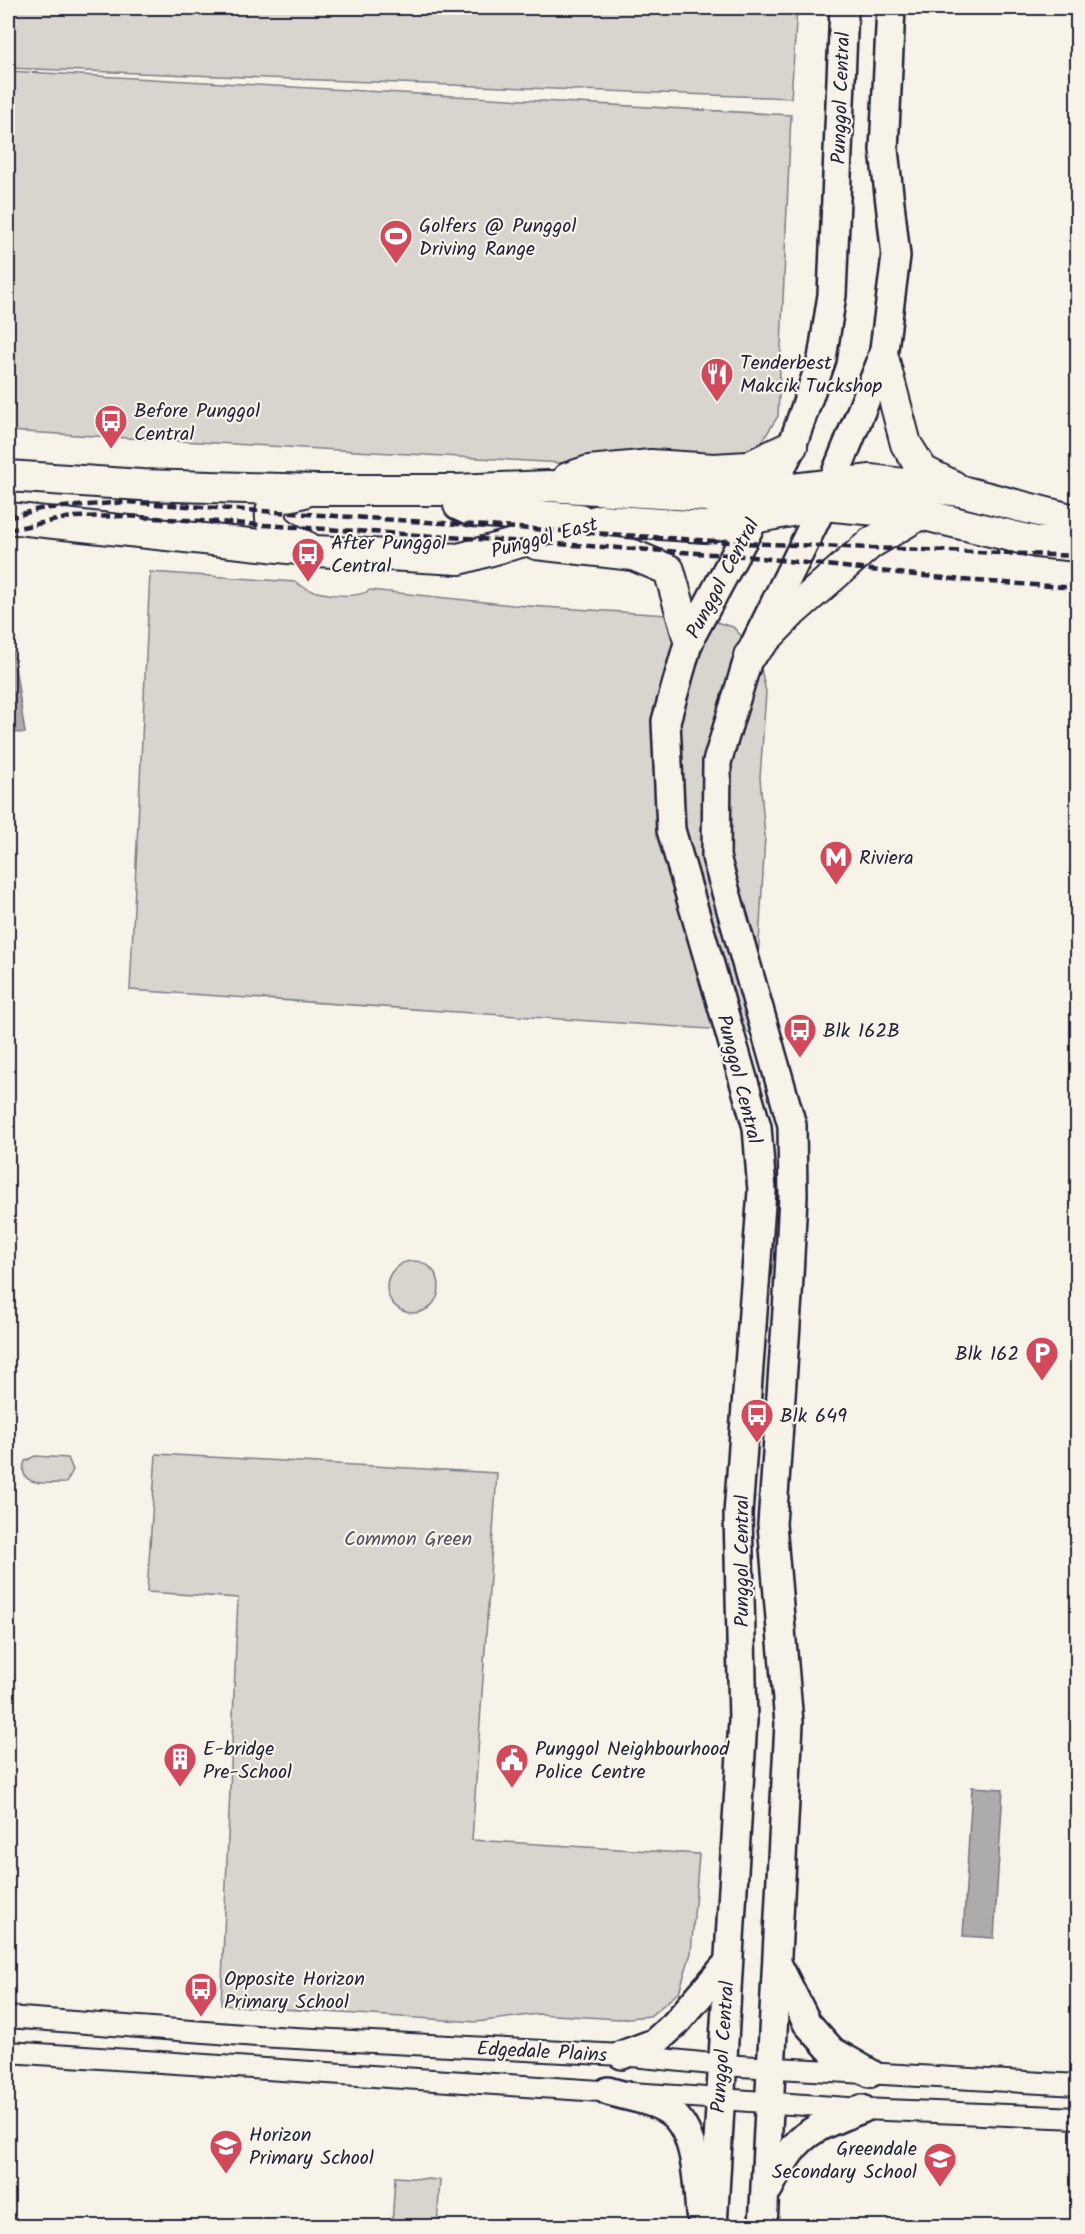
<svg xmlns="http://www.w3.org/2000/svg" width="1085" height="2234" font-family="Kalam,sans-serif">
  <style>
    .green { fill: #d8d5cf; stroke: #7d7c85; stroke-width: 1.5 }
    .water { fill: #aeabad; stroke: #76747f; stroke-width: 1.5 }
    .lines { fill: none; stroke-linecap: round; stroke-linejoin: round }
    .street-casing { stroke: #22223b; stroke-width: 24 }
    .secondary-casing { stroke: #22223b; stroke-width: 32 }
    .primary-casing { stroke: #22223b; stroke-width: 34 }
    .street { stroke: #f7f3e8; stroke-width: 20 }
    .secondary { stroke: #f7f3e8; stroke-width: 27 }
    .primary { stroke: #f7f3e8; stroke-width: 30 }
    .rail { stroke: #22223b; stroke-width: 4.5; stroke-dasharray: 9 4.5; stroke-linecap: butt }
    .labels { text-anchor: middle; stroke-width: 4.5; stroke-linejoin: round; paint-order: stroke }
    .street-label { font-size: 20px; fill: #22223b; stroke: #f7f3e8 }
    .poi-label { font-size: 20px; fill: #22223b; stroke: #f7f3e8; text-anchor: start }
    .park-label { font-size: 20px; fill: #504f60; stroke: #f7f3e8 }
  </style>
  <rect width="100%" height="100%" fill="#f7f3e8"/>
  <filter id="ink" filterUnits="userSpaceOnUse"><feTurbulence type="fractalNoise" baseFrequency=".0167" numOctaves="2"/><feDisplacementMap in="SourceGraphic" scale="12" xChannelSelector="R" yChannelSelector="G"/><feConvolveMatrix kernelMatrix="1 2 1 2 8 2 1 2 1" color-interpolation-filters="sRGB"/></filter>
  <g filter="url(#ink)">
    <!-- green -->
    <g class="green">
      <path d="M8,8H797L791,98L8,68Z"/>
      <path d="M8,71L791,115L778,416L753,456L720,472L8,431Z"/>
      <path d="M150,572L296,582C310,595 355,600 370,590L513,605L699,617L733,627L758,654L766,692L760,778L765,836L754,1032L130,990Z"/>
      <circle cx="413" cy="1287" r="26"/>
      <path d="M156,1454L497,1473L472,1840L699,1854L691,1953L679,1992L650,2016L618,2019L538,2014L477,2022L221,2005L238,1598L147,1592Z"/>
      <path d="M35,1456L68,1458L73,1470L66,1483C48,1483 16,1488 25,1461Z"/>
      <path d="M395,2177L440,2180L437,2226H392Z"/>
    </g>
    <!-- water -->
    <g class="water">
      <path d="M8,619L25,733L8,732Z"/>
      <path d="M972,1787L1003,1789L994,1938L963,1936Z"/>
    </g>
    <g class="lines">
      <!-- street casing -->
      <g class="street-casing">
        <g id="street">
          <path d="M8,2017L257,2036L622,2055L722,2065L1078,2085"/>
          <path d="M8,2052L692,2097L862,2109L1078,2118"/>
        </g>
      </g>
      <!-- secondary casing -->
      <g class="secondary-casing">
        <g id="secondary">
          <path d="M778,1965L807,2023L832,2051L870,2073"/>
          <path d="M622,2055L654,2043L675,2024L727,1964"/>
          <path d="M608,2091C627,2097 654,2100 670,2112C697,2131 697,2184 700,2213"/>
          <path d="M769,2188C796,2135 807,2130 862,2109"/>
          <path d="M713,2226L743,1720L738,1514L762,1191L757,1127L671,830L666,721L689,640L780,471L792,446L822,359L832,295L844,8"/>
          <path d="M763,2226L789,1723L772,1524L788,1296L793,1196L792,1125L716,857L717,762L749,656L823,505L883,357L896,256L884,150L891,8"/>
        </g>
      </g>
      <!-- primary casing -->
      <g class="primary-casing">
        <g id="primary">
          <path d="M883,357L906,444L923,471L953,486"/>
          <path d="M8,476L141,485L317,490H456L549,486L722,497L871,480L961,491L1078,521"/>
          <path d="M568,478L589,471L651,465L714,469L748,467L792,446"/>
          <path d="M456,490L459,505L472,511L579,519"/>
          <path d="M304,492L277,499C258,526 286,537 307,547"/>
          <path d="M8,518L316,551L459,559L600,520L705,527L823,505L920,514L1036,542L1078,546"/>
          <path d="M536,544L633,555L669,570L689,640"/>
          <path d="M749,656L792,612L871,543L920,514"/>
        </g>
      </g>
      <!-- street -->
      <use href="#street" class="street"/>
      <!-- secondary -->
      <use href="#secondary" class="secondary"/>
      <!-- primary -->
      <use href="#primary" class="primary"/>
      <!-- rail -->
      <g class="rail">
        <path d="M8,518L39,509L126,502L743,543L1078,556"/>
        <path d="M8,530L71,517L124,516L743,556L962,580L1078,588"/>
      </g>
    </g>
  </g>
  <!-- icons -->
  <defs>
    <g id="stadium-pin" transform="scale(1.725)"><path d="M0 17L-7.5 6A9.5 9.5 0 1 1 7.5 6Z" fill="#d1495b" stroke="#f7f3e8"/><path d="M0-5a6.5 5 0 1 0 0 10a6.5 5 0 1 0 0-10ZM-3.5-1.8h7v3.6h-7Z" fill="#fff"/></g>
    <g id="restaurant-pin" transform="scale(1.725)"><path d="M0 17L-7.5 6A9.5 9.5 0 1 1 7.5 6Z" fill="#d1495b" stroke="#f7f3e8"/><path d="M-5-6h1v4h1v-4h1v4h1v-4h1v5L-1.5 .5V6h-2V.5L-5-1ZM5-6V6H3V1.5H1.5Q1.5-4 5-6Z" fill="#fff"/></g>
    <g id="bus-pin" transform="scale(1.725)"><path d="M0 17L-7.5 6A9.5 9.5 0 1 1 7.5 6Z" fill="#d1495b" stroke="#f7f3e8"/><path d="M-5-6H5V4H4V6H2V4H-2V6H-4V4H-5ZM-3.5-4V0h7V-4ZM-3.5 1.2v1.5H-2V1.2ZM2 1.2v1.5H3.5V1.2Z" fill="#fff"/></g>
    <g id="metro-pin" transform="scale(1.725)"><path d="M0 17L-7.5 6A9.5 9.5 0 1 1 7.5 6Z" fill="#d1495b" stroke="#f7f3e8"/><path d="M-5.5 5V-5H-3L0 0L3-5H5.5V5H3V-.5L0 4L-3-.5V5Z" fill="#fff"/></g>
    <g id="parking-pin" transform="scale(1.725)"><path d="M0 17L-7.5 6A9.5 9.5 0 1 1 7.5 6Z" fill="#d1495b" stroke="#f7f3e8"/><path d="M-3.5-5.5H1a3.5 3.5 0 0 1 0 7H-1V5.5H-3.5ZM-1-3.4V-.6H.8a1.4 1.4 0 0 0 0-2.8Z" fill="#fff"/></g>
    <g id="building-pin" transform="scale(1.725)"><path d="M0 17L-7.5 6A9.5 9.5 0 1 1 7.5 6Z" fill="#d1495b" stroke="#f7f3e8"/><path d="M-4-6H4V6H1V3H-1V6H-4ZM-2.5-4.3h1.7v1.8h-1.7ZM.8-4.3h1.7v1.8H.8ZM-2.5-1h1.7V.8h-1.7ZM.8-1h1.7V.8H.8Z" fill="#fff"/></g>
    <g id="civic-pin" transform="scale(1.725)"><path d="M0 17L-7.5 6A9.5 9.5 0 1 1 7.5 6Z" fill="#d1495b" stroke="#f7f3e8"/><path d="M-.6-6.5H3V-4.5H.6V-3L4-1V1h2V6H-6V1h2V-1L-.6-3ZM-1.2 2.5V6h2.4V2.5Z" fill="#fff"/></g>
    <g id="school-pin" transform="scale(1.725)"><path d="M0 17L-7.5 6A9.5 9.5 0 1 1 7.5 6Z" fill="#d1495b" stroke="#f7f3e8"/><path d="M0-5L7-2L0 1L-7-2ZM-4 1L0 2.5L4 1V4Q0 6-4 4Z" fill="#fff"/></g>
  </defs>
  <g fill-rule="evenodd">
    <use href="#stadium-pin" x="396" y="236"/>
    <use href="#restaurant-pin" x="717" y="374"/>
    <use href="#bus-pin" x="111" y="421"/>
    <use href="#bus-pin" x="308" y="554"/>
    <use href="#metro-pin" x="836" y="857"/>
    <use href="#bus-pin" x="800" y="1030"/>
    <use href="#parking-pin" x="1042" y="1353"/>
    <use href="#bus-pin" x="757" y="1415"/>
    <use href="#building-pin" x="180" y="1759"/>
    <use href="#civic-pin" x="512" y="1760"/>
    <use href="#bus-pin" x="201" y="1989"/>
    <use href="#school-pin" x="226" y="2146"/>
    <use href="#school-pin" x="940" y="2159"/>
  </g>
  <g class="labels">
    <!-- street labels -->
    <g class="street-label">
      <text transform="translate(840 98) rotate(-88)" y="7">Punggol Central</text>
      <text transform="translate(544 537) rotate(-15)" y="7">Punggol East</text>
      <text transform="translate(722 578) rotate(-62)" y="7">Punggol Central</text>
      <text transform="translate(740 1079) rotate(76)" y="7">Punggol Central</text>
      <text transform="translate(741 1561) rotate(-90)" y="7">Punggol Central</text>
      <text transform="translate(722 2047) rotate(-86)" y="7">Punggol Central</text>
      <text transform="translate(542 2051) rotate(3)" y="7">Edgedale Plains</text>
    </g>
    <!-- poi labels -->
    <g class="poi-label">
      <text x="419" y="232">Golfers @ Punggol<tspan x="419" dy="23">Driving Range</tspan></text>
      <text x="740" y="369">Tenderbest<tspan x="740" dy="23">Makcik Tuckshop</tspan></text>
      <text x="134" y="417">Before Punggol<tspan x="134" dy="23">Central</tspan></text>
      <text x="331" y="549">After Punggol<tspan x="331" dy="23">Central</tspan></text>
      <text x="859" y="864">Riviera</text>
      <text x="823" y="1037">Blk 162B</text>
      <text x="1019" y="1360" text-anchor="end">Blk 162</text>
      <text x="780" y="1422">Blk 649</text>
      <text x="203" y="1755">E-bridge<tspan x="203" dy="23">Pre-School</tspan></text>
      <text x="535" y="1755">Punggol Neighbourhood<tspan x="535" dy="23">Police Centre</tspan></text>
      <text x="224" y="1985">Opposite Horizon<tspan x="224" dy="23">Primary School</tspan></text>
      <text x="249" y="2141">Horizon<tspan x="249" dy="23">Primary School</tspan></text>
      <text x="917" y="2155" text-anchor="end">Greendale<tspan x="917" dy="23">Secondary School</tspan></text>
    </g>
    <!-- park labels -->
    <g class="park-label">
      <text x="408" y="1545">Common Green</text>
    </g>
  </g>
  <!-- margin -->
  <rect width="1085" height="2234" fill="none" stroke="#f7f3e8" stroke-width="30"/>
  <rect x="15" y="15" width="1055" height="2204" fill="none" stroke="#22223b" stroke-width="2" filter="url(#ink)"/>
</svg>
